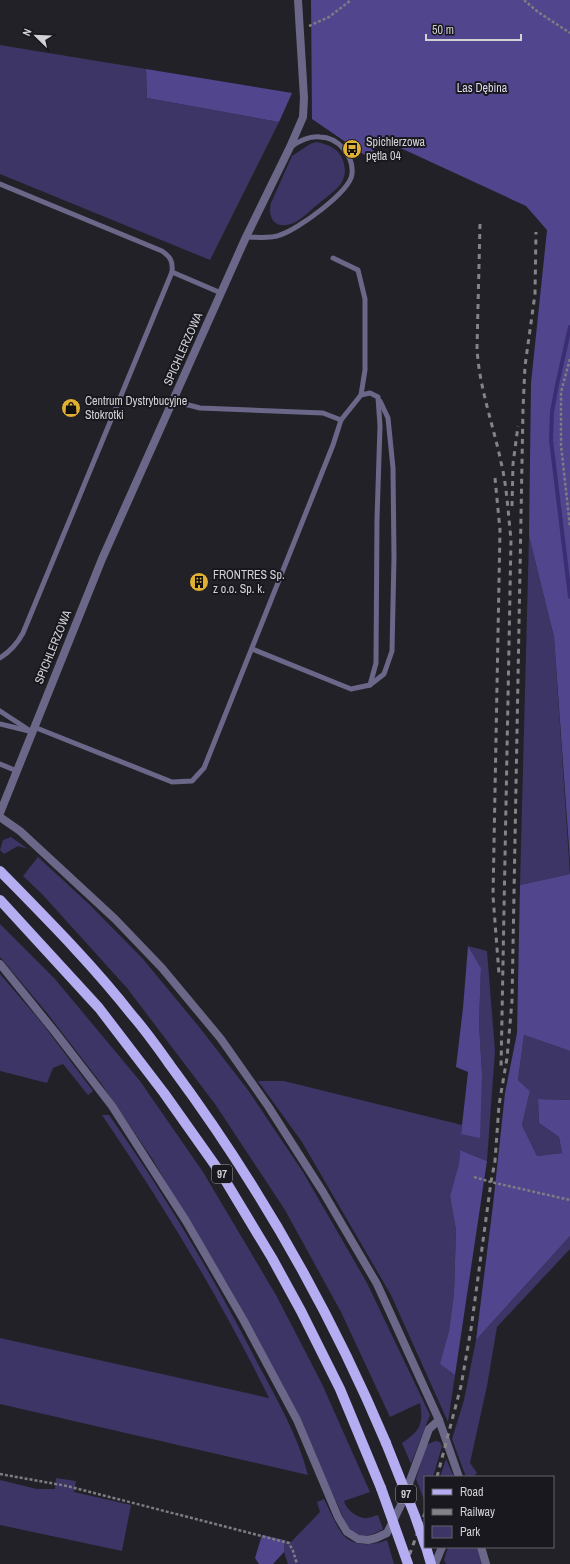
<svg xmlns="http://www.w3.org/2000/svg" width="570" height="1564" font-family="'Archivo Narrow',sans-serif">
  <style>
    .green { fill: #3c3565 }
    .forest { fill: #51458d }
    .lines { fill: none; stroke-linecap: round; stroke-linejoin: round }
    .stream { stroke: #3b2d72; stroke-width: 4 }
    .path { stroke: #7c7c81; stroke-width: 2.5; stroke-dasharray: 3 2; stroke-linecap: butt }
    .lane { stroke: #6a6788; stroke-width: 5 }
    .street { stroke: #6a6788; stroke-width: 8 }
    .primary { stroke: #b4adf2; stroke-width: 10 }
    .rail { stroke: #848388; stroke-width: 3; stroke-dasharray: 5 5; stroke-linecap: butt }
    .primary-bridge { stroke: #b4adf2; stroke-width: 10 }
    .labels { text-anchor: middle; stroke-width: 4; stroke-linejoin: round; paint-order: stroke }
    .shield { fill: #18181e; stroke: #9a9a9f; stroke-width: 1 }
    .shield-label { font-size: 11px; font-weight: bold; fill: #d2d2d6 }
    .park-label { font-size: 12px; fill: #dad9ee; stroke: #18181e }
    .poi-label { font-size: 12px; fill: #d2d2d6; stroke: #18181e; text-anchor: start }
    .street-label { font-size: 12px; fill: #d2d2d6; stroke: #18181e }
  </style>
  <rect width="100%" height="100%" fill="#222127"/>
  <!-- green -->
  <g class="green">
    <path d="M0,45L146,69L147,98L279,122L210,260L0,174Z"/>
    <path d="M316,142C333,145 344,152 345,171C345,175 343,181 340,185C334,192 324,199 317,205C308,212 298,224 286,225C272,227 268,214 271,203L292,156L310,144Z"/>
    <path d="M529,536L554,637L570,874L520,885Z"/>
    <path d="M11,837L28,849L18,846L4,854L0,850L3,840Z"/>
    <path d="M38,857L90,905L143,959L200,1028L248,1090L303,1172L367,1283L430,1415L411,1464L402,1443C419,1431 424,1425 420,1403L390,1417L341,1312L285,1210L215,1104L127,988L42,894L23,876Z"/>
    <path d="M0,924L55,979L140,1081L203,1172L276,1295L322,1384L370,1492L344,1501C346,1509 356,1517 364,1518C368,1519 374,1516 378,1515L383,1529C375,1534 362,1540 353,1532C350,1530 347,1524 345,1521L284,1388L153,1160L100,1082L47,1013L0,957Z"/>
    <path d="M468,946L487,951L495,1051L487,1161L460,1150L459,1163L450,1196L456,1230L454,1293L449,1331L441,1364L455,1375L448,1422L391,1295L302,1142L258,1081H284L462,1125L461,1134L482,1073L479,1024L481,968Z"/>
    <path d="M0,974L42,1023L93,1091L88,1095L63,1064L53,1068L47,1083L0,1071Z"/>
    <path d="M524,1035L570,1051V1100L538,1099L539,1123L559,1137L562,1153L537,1156L522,1125L530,1091L518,1080Z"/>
    <path d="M102,1115H109C164,1193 213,1276 257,1362C276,1398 298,1435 308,1475L0,1404V1338L269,1398C221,1300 164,1206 102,1115Z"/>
    <path d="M570,1236V1249L497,1327L487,1386L470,1463L477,1473L473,1477H466L452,1439L464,1400L476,1340Z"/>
    <path d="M435,1441L440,1442L442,1446L433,1477H425V1502L416,1479L426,1445Z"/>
    <path d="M446,1459L454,1477H440Z"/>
    <path d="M56,1478L76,1481L74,1492L131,1505L122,1551L0,1525V1480L37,1489H55Z"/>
    <path d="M324,1499C328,1507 339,1532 345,1537C357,1547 374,1545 387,1540L394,1564H288L284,1552V1540L291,1542L320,1512L317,1502Z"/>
    <path d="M448,1547H477L482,1564H446L444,1560Z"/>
  </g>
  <!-- forest -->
  <g class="forest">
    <path d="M311,0H570V861L554,637L529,536L531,383L547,230L526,206L381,139L369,158L312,119Z"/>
    <path d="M146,69L292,93L279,122L147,98Z"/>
    <path d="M570,874V1051L524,1035L518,1080L530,1091L522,1125L537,1156L562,1153L559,1137L539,1123L538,1099L570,1100V1236L476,1340L493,1205L505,1093L517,1033L520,885Z"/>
    <path d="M468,946L481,968L479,1024L482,1073L480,1138L461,1134L468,1072L456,1067L463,1008Z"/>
    <path d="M460,1150L487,1161L455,1375L440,1364L449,1331L454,1293L456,1230L450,1196L459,1163Z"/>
    <path d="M262,1535L284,1540V1552L273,1564H259L255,1558Z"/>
  </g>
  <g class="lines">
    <!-- stream -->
    <path class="stream" d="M570,327L557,385L552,412L551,440L570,597"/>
    <!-- path -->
    <g class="path">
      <path d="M524,0L538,12L570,33"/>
      <path d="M309,26L329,17L351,0"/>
      <path d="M570,359L561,392V445L570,527"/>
      <path d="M474,1177L491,1182L570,1200"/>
      <path d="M0,1474L67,1486L289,1543L293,1551L297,1564"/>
    </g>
    <!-- lane -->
    <g class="lane">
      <path d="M0,184L162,251C171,257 173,262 172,272"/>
      <path d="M246,237C257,237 270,239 280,235C297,230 350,192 352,174C354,156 338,137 320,137C310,136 299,141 291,147"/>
      <path d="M333,258L358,270L365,299V370L361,395"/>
      <path d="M173,401L200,408L323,413L341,420"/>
      <path d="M0,658C11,651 17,644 23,633L172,272L221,293"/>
      <path d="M370,685L384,674L392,651L394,557L393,468L388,418L380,401"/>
      <path d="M0,711L32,732"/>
      <path d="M0,724L29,731"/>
      <path d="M34,727L172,782L192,781L204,768L333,445L341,420L361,395L370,393L378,397L380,426L377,519L376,663L370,685L351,689L252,649"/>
      <path d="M0,764L17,771"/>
    </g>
    <!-- street -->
    <g class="street">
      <path d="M0,813L102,559L246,237L290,147L303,117L304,98L298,0"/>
      <path d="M0,817L20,831L115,919L162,968L221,1039L268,1106L323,1192L377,1284L439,1420L459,1477"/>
      <path d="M0,964L55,1032L112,1106L186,1221L244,1321L297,1420L338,1517L347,1532L358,1539L368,1540L376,1538L387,1533L401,1505L429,1429L439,1420"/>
      <path d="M481,1547L486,1564"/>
      <path d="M435,1564L442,1547"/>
    </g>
    <!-- primary -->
    <g class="primary">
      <path d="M0,871C45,917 92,964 132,1015C146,1031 158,1048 170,1065C257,1182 329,1308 386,1443"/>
      <path d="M0,900L99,1008L164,1093L222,1175L272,1258L301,1311L340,1389L381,1488"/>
      <path d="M426,1547L431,1564"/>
    </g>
    <!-- rail -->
    <g class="rail">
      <path d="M480,224L477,348C479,387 493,424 501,462C507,487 508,513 511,539L501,1069"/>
      <path d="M495,478L500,530L493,896L499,974"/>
      <path d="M512,506L513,464L518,426"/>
      <path d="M437,1477L461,1386L471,1329L491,1182L495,1161L499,1105L507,1058L512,1001L523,409L525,366L535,294L536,232"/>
      <path d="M406,1564L425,1513"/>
    </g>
    <!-- primary-bridge -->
    <g class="primary-bridge">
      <path d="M386,1443L415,1516L425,1545"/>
      <path d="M381,1488L408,1564"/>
    </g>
  </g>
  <!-- icons -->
  <defs>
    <g id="bus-disc" transform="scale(1)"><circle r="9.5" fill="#e0b034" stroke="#18181e"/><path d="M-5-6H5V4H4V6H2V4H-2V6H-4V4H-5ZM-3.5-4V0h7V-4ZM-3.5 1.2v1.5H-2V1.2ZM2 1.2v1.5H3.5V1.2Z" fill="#111"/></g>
    <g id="shop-disc" transform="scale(1)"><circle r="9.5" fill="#e0b034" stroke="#18181e"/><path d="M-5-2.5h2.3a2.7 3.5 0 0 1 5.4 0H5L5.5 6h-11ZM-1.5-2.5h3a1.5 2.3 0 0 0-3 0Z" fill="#111"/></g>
    <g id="building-disc" transform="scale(1)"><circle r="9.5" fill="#e0b034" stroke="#18181e"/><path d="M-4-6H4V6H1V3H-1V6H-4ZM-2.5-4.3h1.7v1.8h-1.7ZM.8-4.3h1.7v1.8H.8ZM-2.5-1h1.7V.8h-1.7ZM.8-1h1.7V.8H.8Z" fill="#111"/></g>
  </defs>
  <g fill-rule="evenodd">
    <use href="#bus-disc" x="352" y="149"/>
    <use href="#shop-disc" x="71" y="408"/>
    <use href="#building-disc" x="199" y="582"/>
  </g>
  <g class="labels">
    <!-- shield labels -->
    <g class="shield">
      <rect x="212" y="1165" width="20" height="18" rx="3"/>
      <rect x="396" y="1485" width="20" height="18" rx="3"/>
    </g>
    <g class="shield-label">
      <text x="222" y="1178">97</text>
      <text x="406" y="1498">97</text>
    </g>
    <!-- park labels -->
    <g class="park-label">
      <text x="482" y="92">Las Dębina</text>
    </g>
    <!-- poi labels -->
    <g class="poi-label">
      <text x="366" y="146">Spichlerzowa<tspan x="366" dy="14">pętla 04</tspan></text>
      <text x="85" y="405">Centrum Dystrybucyjne<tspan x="85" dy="14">Stokrotki</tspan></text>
      <text x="213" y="579">FRONTRES Sp.<tspan x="213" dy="14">z o.o. Sp. k.</tspan></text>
    </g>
    <!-- street labels -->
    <g class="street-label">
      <text transform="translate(183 349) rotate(-66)" y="4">SPICHLERZOWA</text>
      <text transform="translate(53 647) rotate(-68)" y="4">SPICHLERZOWA</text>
    </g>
  </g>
  <!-- legend -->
  <rect x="424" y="1476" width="130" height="72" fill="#18181e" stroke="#626268"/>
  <rect x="432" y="1489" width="20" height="6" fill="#b4adf2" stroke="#626268"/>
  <text x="460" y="1496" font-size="12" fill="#d2d2d6">Road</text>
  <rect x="432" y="1509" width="20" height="6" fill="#848388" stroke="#626268"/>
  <text x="460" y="1516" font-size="12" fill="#d2d2d6">Railway</text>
  <rect x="432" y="1526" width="20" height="12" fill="#3c3565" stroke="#626268"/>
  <text x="460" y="1536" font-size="12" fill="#d2d2d6">Park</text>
  <!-- north arrow -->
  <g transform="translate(36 36) rotate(293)" stroke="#18181e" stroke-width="3" paint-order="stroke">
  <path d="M0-3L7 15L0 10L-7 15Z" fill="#d2d2d6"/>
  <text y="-6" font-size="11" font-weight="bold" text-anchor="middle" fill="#d2d2d6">N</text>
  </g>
  <!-- scale -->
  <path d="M426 34v6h95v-6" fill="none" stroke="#d2d2d6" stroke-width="2"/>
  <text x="432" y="34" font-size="12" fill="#d2d2d6" stroke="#18181e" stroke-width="3" paint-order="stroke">50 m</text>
</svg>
